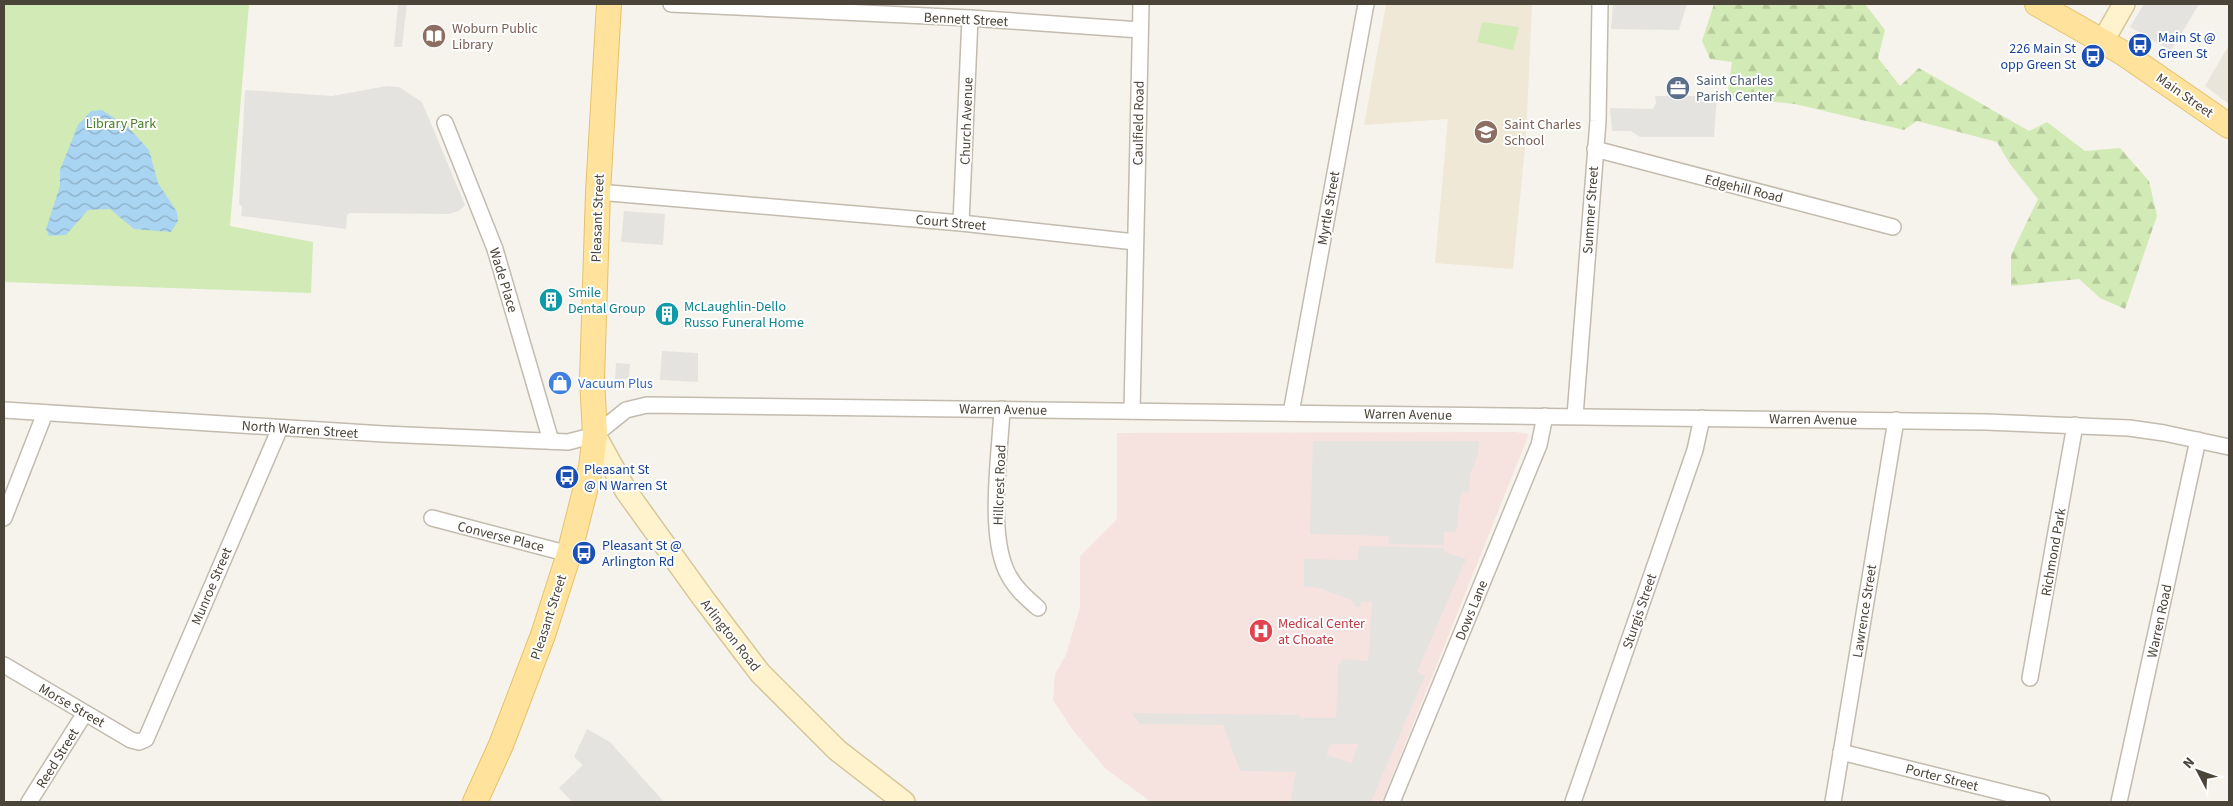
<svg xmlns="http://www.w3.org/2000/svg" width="2233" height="806" font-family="'Source Sans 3',sans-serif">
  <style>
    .residential { fill: #eae5da }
    .education { fill: #efe8d6 }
    .medical { fill: #f6e3e0 }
    .green { fill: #d2eab5 }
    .forest { fill: url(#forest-firs) }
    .parking { fill: #e5e3e0; fill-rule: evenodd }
    .water { fill: url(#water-waves) }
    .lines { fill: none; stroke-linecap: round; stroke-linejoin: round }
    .street-casing { stroke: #c2bbae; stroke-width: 18 }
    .secondary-casing { stroke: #d6c79b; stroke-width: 24 }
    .primary-casing { stroke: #e6c16a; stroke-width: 26 }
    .street { stroke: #fff; stroke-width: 15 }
    .secondary { stroke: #fff3cd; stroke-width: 21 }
    .primary { stroke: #ffe39c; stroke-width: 24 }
    .labels { text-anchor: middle; stroke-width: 4; stroke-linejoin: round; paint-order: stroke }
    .street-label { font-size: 14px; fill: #4b4439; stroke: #fff }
    .education-label { font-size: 14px; fill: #785e54; stroke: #fff; text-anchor: start }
    .transit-label { font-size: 14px; fill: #164399; stroke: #fff; text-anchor: start }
    .service-label { font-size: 14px; fill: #4e5e75; stroke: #fff; text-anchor: start }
    .park-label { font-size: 14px; fill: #4a7f2a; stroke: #fff }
    .culture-label { font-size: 14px; fill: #0d838f; stroke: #fff; text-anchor: start }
    .shop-label { font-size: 14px; fill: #366cbe; stroke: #fff; text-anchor: start }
    .health-label { font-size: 14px; fill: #be3a42; stroke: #fff; text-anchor: start }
  </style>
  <defs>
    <pattern id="forest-firs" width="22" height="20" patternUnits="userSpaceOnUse" patternTransform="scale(1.25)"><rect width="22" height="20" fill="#d2eab5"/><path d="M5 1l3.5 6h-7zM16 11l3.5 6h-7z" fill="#b6ca9c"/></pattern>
    <pattern id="water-waves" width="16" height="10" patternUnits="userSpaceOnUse" patternTransform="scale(1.25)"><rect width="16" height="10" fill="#a9d4f2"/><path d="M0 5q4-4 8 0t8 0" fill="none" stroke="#8caec5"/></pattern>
  </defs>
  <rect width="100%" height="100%" fill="#f6f3ec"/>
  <!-- residential -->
  <path class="residential" d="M2229,45V104L2205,86Z"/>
  <!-- education -->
  <path class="education" d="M1386,4H1532L1526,138L1513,269L1435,263L1448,119L1364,125Z"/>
  <!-- medical -->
  <path class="medical" d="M1516,432L1529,434L1382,802H1151L1106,769L1072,729L1053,700L1055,674L1066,655L1080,607V556L1117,519V433Z"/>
  <!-- green -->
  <g class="green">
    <path d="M4,4H249L230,226L313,242L311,293L4,282Z"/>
    <path d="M1482,22L1519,27L1513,50L1477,42Z"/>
  </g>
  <!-- forest -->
  <path class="forest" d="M1714,4H1865L1885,30L1878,58L1900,86L1919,68L2029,131L2047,122L2085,151L2120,148L2149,181L2157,216L2125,309L2100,298L2079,279L2011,286V255L2038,199L2010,164L1997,142L1917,121L1904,130L1795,104L1727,97L1732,62L1710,59L1702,41Z"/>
  <!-- parking -->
  <g class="parking">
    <path d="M398,4H407L402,47H394Z"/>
    <path d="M1613,4H1687L1679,30L1611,29Z"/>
    <path d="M2144,4H2199L2171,51L2130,27Z"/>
    <path d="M387,86L399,87L422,102L465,205L459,211L449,214L350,213L347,215L346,229L241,216L242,207L239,204L245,90L332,96Z"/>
    <path d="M1655,96H1717L1714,137H1640L1631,131H1612L1610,108L1653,109L1656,103Z"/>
    <path d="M624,211L665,214L663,245L621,242Z"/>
    <path d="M662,351L698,353V382L660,380Z"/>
    <path d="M616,363L630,364L629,379H615Z"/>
    <path d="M1313,441H1479L1478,454L1470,475L1469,491L1461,493L1456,532H1444V545L1389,544L1388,536L1310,534Z"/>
    <path d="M1359,546L1444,548L1445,552L1466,559L1417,672L1425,676L1371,802H1290L1296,772L1240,771L1223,725L1140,724L1132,713L1300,715V718H1336L1338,666L1344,659L1368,661L1372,602L1361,601L1360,607H1355L1351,600L1319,588L1304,586V559L1358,560ZM1332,744H1358L1352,763L1327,755L1329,745Z"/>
    <path d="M587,729L610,742L664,802H572L559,788L583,765L574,757Z"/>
  </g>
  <!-- water -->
  <path class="water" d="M102,110L128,127L149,150L158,183L177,212L178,221L171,232L134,229L110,209L88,210L66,235L49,236L46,229L60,186V170L78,125L91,111Z"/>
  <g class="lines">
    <!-- street casing -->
    <g class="street-casing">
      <g id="street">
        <path d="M671,4L970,18L1140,30"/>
        <path d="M445,123L495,249L551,441"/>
        <path d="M1595,149L1893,227"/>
        <path d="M598,192L961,223L1135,242"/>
        <path d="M961,223L970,18"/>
        <path d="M1002,409C1000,454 988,529 1006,570C1013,586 1025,597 1038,608"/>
        <path d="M4,410L384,434L568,442L595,435L626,410L647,405L1986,422L2129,428L2164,433L2229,447"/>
        <path d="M1132,411L1141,4"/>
        <path d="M1291,413L1366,4"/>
        <path d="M1575,416L1598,121L1600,4"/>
        <path d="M4,518L45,413"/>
        <path d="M432,518L569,554"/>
        <path d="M4,665L131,740L139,742L146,739L280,428"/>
        <path d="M2030,678L2075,425"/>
        <path d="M1841,752L2042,802"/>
        <path d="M29,802L85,713"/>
        <path d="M1392,802L1539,445L1545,416"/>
        <path d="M1573,802L1695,450L1702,418"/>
        <path d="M1833,802L1896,420"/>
        <path d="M2119,802L2198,440"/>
      </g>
    </g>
    <!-- secondary casing -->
    <g class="secondary-casing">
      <g id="secondary">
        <path d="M2103,41L2124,4"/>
        <path d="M595,435L626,491L703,598L760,673L837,750L904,802"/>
      </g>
    </g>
    <!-- primary casing -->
    <g class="primary-casing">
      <g id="primary">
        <path d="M2037,4L2123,53L2229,126"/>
        <path d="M475,802L501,745L543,635L569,554L591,467L595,435L592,379L598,192L609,4"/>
      </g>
    </g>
    <!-- street -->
    <use href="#street" class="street"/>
    <!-- secondary -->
    <use href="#secondary" class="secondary"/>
    <!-- primary -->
    <use href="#primary" class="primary"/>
  </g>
  <!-- icons -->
  <defs>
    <g id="library-disc" transform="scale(1.25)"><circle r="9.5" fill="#8d6e63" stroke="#fff"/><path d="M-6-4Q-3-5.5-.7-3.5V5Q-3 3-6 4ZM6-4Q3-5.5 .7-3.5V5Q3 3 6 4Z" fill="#fff"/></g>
    <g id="bus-disc" transform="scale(1.25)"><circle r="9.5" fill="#1a4fb4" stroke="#fff"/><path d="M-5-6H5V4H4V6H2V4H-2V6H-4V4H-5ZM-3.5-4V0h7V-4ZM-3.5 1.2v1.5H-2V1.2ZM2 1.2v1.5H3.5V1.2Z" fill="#fff"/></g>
    <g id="office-disc" transform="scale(1.25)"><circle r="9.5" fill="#5c6f8a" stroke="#fff"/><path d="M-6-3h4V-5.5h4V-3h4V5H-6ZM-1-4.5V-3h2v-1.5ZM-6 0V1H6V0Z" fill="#fff"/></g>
    <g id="school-disc" transform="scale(1.25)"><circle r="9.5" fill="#8d6e63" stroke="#fff"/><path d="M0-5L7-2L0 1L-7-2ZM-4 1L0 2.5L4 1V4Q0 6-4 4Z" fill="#fff"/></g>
    <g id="building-disc" transform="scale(1.25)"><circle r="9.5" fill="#0f9aa8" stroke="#fff"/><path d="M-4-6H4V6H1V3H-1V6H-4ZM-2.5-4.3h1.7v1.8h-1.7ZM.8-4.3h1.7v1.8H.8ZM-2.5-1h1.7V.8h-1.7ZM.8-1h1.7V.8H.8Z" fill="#fff"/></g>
    <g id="shop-disc" transform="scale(1.25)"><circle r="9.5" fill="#3f7fe0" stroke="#fff"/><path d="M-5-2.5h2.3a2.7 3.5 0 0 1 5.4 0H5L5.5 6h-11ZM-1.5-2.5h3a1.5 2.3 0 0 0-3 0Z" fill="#fff"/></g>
    <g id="hospital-disc" transform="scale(1.25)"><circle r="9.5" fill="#e0444e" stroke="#fff"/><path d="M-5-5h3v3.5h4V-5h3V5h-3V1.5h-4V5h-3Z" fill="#fff"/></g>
  </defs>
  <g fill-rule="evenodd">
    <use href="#library-disc" x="434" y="36"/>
    <use href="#bus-disc" x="2140" y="45"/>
    <use href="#bus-disc" x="2093" y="56"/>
    <use href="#office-disc" x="1678" y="88"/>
    <use href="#school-disc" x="1486" y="132"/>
    <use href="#building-disc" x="551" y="300"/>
    <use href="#building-disc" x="667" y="314"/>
    <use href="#shop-disc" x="560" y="383"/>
    <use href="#bus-disc" x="567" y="477"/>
    <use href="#bus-disc" x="584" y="553"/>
    <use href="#hospital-disc" x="1261" y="631"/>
  </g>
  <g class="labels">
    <!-- street labels -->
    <g class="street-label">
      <text transform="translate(966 19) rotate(3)" y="5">Bennett Street</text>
      <text transform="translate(2185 95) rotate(35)" y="5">Main Street</text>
      <text transform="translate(966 121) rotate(-88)" y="5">Church Avenue</text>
      <text transform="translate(1138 123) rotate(-89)" y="5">Caulfield Road</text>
      <text transform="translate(1744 188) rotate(14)" y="5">Edgehill Road</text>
      <text transform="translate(1328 208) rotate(-80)" y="5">Myrtle Street</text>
      <text transform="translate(1590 210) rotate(-86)" y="5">Summer Street</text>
      <text transform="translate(597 218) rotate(-88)" y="5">Pleasant Street</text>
      <text transform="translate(951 222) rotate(5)" y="5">Court Street</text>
      <text transform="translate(504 280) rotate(73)" y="5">Wade Place</text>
      <text transform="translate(1003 409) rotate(1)" y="5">Warren Avenue</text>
      <text transform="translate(1408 414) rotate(1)" y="5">Warren Avenue</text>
      <text transform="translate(1813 419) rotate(1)" y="5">Warren Avenue</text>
      <text transform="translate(300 429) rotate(4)" y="5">North Warren Street</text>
      <text transform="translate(999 485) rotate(-88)" y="5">Hillcrest Road</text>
      <text transform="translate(501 536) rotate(14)" y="5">Converse Place</text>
      <text transform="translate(2053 552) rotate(-80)" y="5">Richmond Park</text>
      <text transform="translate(211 586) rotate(-67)" y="5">Munroe Street</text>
      <text transform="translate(1471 610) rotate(-68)" y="5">Dows Lane</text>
      <text transform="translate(1639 611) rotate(-71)" y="5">Sturgis Street</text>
      <text transform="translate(1864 611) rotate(-81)" y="5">Lawrence Street</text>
      <text transform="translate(548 617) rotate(-72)" y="5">Pleasant Street</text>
      <text transform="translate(2159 621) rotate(-78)" y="5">Warren Road</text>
      <text transform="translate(731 635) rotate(52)" y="5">Arlington Road</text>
      <text transform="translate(72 705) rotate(30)" y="5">Morse Street</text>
      <text transform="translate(57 758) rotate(-58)" y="5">Reed Street</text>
      <text transform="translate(1942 777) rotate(14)" y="5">Porter Street</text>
    </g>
    <!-- education labels -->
    <g class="education-label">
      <text x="452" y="33">Woburn Public<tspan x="452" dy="16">Library</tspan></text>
      <text x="1504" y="129">Saint Charles<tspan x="1504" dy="16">School</tspan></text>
    </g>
    <!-- transit labels -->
    <g class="transit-label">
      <text x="2158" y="42">Main St @<tspan x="2158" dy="16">Green St</tspan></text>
      <text x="2076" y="53" text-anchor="end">226 Main St<tspan x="2076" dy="16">opp Green St</tspan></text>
      <text x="584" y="474">Pleasant St<tspan x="584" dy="16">@ N Warren St</tspan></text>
      <text x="602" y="550">Pleasant St @<tspan x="602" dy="16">Arlington Rd</tspan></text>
    </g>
    <!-- service labels -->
    <g class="service-label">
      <text x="1696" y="85">Saint Charles<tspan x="1696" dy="16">Parish Center</tspan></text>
    </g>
    <!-- park labels -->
    <g class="park-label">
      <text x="121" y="128">Library Park</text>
    </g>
    <!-- culture labels -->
    <g class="culture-label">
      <text x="568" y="297">Smile<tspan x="568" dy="16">Dental Group</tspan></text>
      <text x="684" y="311">McLaughlin-Dello<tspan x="684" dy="16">Russo Funeral Home</tspan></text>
    </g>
    <!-- shop labels -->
    <g class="shop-label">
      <text x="578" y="388">Vacuum Plus</text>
    </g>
    <!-- health labels -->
    <g class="health-label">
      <text x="1278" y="628">Medical Center<tspan x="1278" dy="16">at Choate</tspan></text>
    </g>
  </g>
  <!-- border -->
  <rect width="2233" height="806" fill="none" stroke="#4b4439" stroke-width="10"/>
  <!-- north arrow -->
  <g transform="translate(2198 771) rotate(311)" stroke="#ffffff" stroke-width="4" paint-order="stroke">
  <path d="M0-4L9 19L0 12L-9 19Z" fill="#4b4439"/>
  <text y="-8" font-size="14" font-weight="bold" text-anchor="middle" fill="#4b4439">N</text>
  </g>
</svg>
